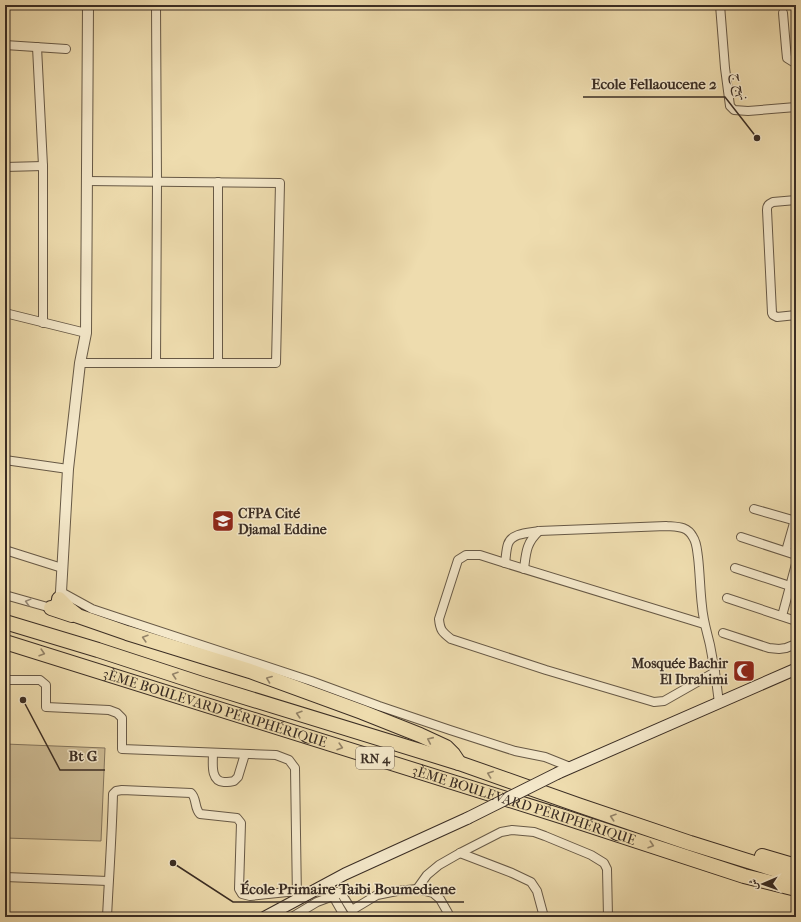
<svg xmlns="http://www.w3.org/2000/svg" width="801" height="922" font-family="'IM FELL French Canon',Amiri,serif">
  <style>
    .green { fill: #cfbe97; stroke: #84765e }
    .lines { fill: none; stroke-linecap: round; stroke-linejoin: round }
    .minor-casing { stroke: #675946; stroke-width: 10 }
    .tertiary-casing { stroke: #675946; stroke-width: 12 }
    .secondary-casing { stroke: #3a2d24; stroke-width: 13 }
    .trunk-casing { stroke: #3a2d24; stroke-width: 16 }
    .minor { stroke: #f4e8ca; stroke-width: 8 }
    .tertiary { stroke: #f4e8ca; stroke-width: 10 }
    .secondary { stroke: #f4e8ca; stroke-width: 11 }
    .trunk { stroke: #eedcae; stroke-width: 14 }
    .secondary-bridge-casing { stroke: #3a2d24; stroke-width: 13; stroke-linecap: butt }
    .secondary-bridge { stroke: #f4e8ca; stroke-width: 11 }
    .oneway { stroke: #978a77 }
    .oneway2 { stroke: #948469 }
    .labels { text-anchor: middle; stroke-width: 3; stroke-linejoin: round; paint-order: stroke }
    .shield { fill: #f4e8ca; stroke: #726556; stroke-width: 1 }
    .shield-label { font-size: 13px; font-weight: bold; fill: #3a2d24 }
    .street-label { font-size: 14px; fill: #3a2d24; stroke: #f4e8ca }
    .poi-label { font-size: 14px; font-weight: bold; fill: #3a2d24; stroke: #f4e8ca; text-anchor: start }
    .leader { fill: none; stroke: #3a2d24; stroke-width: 1.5 }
    .callout-dot { fill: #3a2d24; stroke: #f4e8ca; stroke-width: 1.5 }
    .callout-label { font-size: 15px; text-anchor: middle; font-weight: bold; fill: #3a2d24; stroke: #f4e8ca; stroke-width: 3; stroke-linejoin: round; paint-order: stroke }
  </style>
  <rect width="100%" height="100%" fill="#eedcae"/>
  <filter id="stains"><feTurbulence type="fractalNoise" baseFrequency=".005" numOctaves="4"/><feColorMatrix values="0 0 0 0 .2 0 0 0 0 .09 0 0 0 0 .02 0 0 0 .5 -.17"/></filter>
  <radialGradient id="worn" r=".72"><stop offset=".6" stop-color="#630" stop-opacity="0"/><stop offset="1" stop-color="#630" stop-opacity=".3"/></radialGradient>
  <!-- green -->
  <path class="green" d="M5,744L105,748L101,841L5,838Z"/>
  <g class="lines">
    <!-- minor casing -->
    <g class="minor-casing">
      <g id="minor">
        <path d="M156,5L157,182L156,363"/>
        <path d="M720,5L725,68L730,106L734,110L748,111L796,107"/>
        <path d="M783,13L786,48L787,58L795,63H796"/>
        <path d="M5,45L66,49"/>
        <path d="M37,47L43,166V323"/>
        <path d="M5,167L43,166"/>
        <path d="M796,200L773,202C769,204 767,205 767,210L772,313L773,315L777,317L796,315"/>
        <path d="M5,313L86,333"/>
        <path d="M80,363H276L280,183L86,181"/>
        <path d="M218,363V182"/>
        <path d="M5,460L68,469"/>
        <path d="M754,509L796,521"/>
        <path d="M741,537L796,555"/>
        <path d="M5,550L62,568"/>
        <path d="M786,551L796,516"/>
        <path d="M505,563C506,557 506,550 508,544C512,533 528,533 539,531L666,526C678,527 687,526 693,537C697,543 697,551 698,557C700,574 700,590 702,606C703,620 707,632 710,645C714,664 717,683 719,703"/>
        <path d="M735,568L796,588"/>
        <path d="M524,569C526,553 526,543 539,531"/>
        <path d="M61,592L92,609L116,617L311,681L379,706L450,730L515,751L545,757L570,767"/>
        <path d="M5,595L51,608"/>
        <path d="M727,598L796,621"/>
        <path d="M782,616L796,564"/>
        <path d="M704,624L505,563L480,555H466L458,560L439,619C440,630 442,632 451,639L546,670L654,702L664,701L671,697L715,672"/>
        <path d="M723,633L769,648L779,649L786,648L796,644"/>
        <path d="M5,680H40L46,685V707L109,710L117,713L122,718V749L276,755L289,760L295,768L297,900"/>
        <path d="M213,753C213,763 210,781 224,782C227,782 231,782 234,781L238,777L245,754"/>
        <path d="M460,853L512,873L531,882L537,891L544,917"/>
        <path d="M5,877L108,881"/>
        <path d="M330,882L333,896L345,917"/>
        <path d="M417,889L427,875L439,865L460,853L501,832L512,830L534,832L545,836L591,855L604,863L607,869L608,917"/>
        <path d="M337,892L341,893L356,917"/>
        <path d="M352,910L377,895L397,891L417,889L433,893L440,899L448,913V917"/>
        <path d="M107,917C109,876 112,835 113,794L116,791L122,790L191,793C197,798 194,808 200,814L237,818L241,823L239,889L242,894L250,896L297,891"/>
        <path d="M292,917L317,902L341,893"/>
      </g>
    </g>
    <!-- tertiary casing -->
    <g class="tertiary-casing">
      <path id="tertiary" d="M55,604L59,599L61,592L68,469L80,363L86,333L88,5"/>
    </g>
    <!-- secondary casing -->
    <g class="secondary-casing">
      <g id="secondary">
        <path d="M558,773L796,669"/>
        <path d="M265,917L345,874L468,818"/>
      </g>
    </g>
    <!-- trunk casing -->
    <g class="trunk-casing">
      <g id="trunk">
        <path d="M59,599L69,609L78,616L127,633L250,671L362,712L420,735L446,747L453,754L459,763"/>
        <path d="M51,608L72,615"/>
        <path d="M5,622L98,650L202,684L459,763L578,805L690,843L796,876"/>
        <path id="s1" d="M5,642L564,817L744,876L796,889"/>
        <path d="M762,856L796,866"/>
      </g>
    </g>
    <!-- minor -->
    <use href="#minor" class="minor"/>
    <!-- tertiary -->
    <use href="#tertiary" class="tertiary"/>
    <!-- secondary -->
    <use href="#secondary" class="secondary"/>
    <!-- trunk -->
    <use href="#trunk" class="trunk"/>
    <!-- secondary-bridge casing -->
    <g class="secondary-bridge-casing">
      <path id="secondary-bridge" d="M468,818L558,773"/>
    </g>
    <!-- secondary-bridge -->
    <use href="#secondary-bridge" class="secondary-bridge"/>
  </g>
  <!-- one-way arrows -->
  <defs><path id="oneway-chevron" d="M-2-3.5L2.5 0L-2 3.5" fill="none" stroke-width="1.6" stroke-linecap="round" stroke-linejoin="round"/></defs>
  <use class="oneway" href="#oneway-chevron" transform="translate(28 602) rotate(-165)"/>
  <g class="oneway2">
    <use href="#oneway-chevron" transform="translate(145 638) rotate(-163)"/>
    <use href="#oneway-chevron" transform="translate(42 653) rotate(17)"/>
    <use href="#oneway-chevron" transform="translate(175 675) rotate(-162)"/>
    <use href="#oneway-chevron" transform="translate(269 679) rotate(-159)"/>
    <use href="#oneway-chevron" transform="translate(299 714) rotate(-163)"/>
    <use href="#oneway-chevron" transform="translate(430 740) rotate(-156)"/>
    <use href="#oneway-chevron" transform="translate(340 747) rotate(17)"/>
    <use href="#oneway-chevron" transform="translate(490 774) rotate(-160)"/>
    <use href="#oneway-chevron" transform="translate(613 817) rotate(-162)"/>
    <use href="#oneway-chevron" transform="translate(651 845) rotate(18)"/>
  </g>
  <!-- icons -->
  <defs>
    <g id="university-square" transform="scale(1.15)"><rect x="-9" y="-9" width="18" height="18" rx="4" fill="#8f2418" stroke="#f4e8ca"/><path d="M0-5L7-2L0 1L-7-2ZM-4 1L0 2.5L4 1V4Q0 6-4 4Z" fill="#fff"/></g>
    <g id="mosque-square" transform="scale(1.15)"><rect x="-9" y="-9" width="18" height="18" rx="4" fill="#8f2418" stroke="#f4e8ca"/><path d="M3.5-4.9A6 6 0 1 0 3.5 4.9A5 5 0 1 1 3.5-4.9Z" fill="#fff"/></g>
  </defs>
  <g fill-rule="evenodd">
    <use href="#university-square" x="223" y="521"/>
    <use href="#mosque-square" x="744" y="671"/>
  </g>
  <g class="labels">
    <!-- shield labels -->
    <rect class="shield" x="356" y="747" width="38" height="22" rx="3"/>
    <g class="shield-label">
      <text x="375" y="763">RN 4</text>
    </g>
    <!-- street labels -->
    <g class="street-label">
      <text transform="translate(742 86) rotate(78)" y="5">نهج ج</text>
      <text dy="5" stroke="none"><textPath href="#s1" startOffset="220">3ÈME BOULEVARD PÉRIPHÉRIQUE</textPath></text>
      <text dy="5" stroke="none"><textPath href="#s1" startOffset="544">3ÈME BOULEVARD PÉRIPHÉRIQUE</textPath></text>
    </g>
    <!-- poi labels -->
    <g class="poi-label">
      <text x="238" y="518">CFPA Cité<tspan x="238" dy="16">Djamal Eddine</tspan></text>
      <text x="728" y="668" text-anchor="end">Mosquée Bachir<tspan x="728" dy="16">El Ibrahimi</tspan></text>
    </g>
  </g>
  <!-- callouts -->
  <path class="leader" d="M757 138L725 97H583M23 700L60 770H105M173 863L233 902H464"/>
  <g class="callout-dot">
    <circle cx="757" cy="138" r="4"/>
    <circle cx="23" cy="700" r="4"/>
    <circle cx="173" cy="863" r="4"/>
  </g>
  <g class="callout-label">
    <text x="654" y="89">Ecole Fellaoucene 2</text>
    <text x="83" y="761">Bt G</text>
    <text x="348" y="894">École Primaire Taibi Boumediene</text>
  </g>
  <!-- margin -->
  <rect width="801" height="922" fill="none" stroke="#eedcae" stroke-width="20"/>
  <rect x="6" y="6" width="789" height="910" fill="none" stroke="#3a2d24" stroke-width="2"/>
  <rect x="10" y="10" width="781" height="902" fill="none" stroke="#3a2d24"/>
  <!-- north arrow -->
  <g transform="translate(763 884) rotate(268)" stroke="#f4e8ca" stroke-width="3" paint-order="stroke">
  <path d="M0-3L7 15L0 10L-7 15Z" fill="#3a2d24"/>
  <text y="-6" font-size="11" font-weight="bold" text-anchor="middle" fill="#3a2d24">ش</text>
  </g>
  <rect width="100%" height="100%" filter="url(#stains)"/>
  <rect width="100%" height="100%" fill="url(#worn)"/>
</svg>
